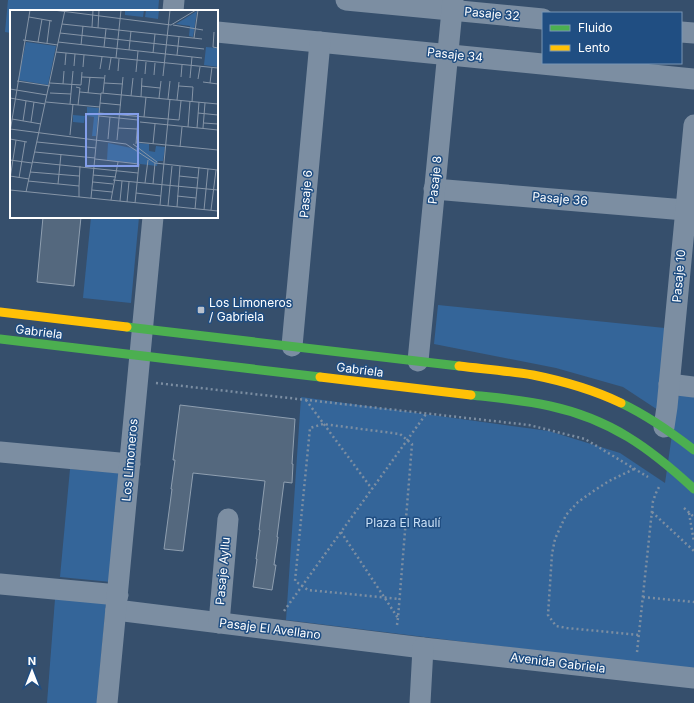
<svg xmlns="http://www.w3.org/2000/svg" width="694" height="703" font-family="Inter,sans-serif">
  <style>
    .green { fill: #346599 }
    .building { fill: #54687e; stroke: #8f9fb0 }
    .lines { fill: none; stroke-linecap: round; stroke-linejoin: round }
    .path { stroke: #7c8ea2; stroke-width: 2.5; stroke-dasharray: 2 3; stroke-linecap: butt }
    .street { stroke: #7c8ea2; stroke-width: 21 }
    .fast { stroke: #4caf50; stroke-width: 9 }
    .slow { stroke: #ffc107; stroke-width: 9 }
    .poi-dot { fill: #b9c1cc; stroke: #204e82; stroke-width: 1.5 }
    .labels { text-anchor: middle; stroke-width: 3; stroke-linejoin: round; paint-order: stroke }
    .street-label { font-size: 12px; fill: #fff; stroke: #204e82 }
    .poi-label { font-size: 12px; fill: #fff; stroke: #204e82; text-anchor: start }
    .park-label { font-size: 12px; fill: #cae0f6; stroke: #204e82 }
    .inset-road { fill: none; stroke: #8695a7; stroke-width: 1 }
    .view { fill: #839eea; fill-opacity: 0.15; stroke: #839eea; stroke-width: 2 }
    .inset-edge { fill: none; stroke: #fff; stroke-width: 2 }
  </style>
  <rect width="100%" height="100%" fill="#364f6c"/>
  <!-- green -->
  <g class="green">
    <path d="M8,0H159L158,11H11V33L5,32Z"/>
    <path d="M91,217H139L131,303L83,298Z"/>
    <path d="M438,305L665,328L658,410L623,387L556,368L434,344Z"/>
    <path d="M680,393L694,394V670L286,620L301,397L549,431L620,453L665,483L677,400Z"/>
    <path d="M70,469L120,473L111,582L60,577Z"/>
    <path d="M55,599L106,603L97,703H47Z"/>
  </g>
  <!-- building -->
  <g class="building">
    <path d="M43,217H81L74,286L37,282Z"/>
    <path d="M180,405L295,419L292,464H293L292,483L284,482L277,537H278L274,565H276L272,590L253,587L257,559H256L260,530H259L265,481L193,473L183,551L164,549L172,489H171L175,460H173Z"/>
  </g>
  <g class="lines">
    <!-- path -->
    <g class="path">
      <path d="M156,383L529,425L585,439L648,477"/>
      <path d="M306,400L372,489"/>
      <path d="M634,469L609,481L595,490L578,502L566,515L555,539L552,554L548,615L556,626L567,628L639,635"/>
      <path d="M684,508L694,517"/>
      <path d="M652,512L694,551"/>
      <path d="M689,513L694,542"/>
      <path d="M341,532L398,618"/>
      <path d="M643,597L694,602"/>
      <path d="M284,611L426,414"/>
      <path d="M397,625L398,618L412,444L400,434L323,424L310,428L295,581L308,590L400,599"/>
      <path d="M637,652L653,501L656,493L659,487"/>
    </g>
    <!-- street -->
    <g class="street">
      <path d="M346,0L543,19"/>
      <path d="M173,11L174,0"/>
      <path d="M217,32L694,79"/>
      <path d="M681,32L694,33"/>
      <path d="M434,189L685,210"/>
      <path d="M292,346L320,42"/>
      <path d="M418,361L453,0"/>
      <path d="M669,384L694,387"/>
      <path d="M664,427L667,407L694,125"/>
      <path d="M0,452L130,464"/>
      <path d="M0,584L118,595"/>
      <path d="M116,610L423,648L694,678"/>
      <path d="M219,623L228,519"/>
      <path d="M107,703L153,217"/>
      <path d="M420,703L423,648"/>
    </g>
    <!-- fast -->
    <g class="fast">
      <path d="M127,327L459,366"/>
      <path d="M0,339L320,377"/>
      <path d="M471,395C498,398 524,400 550,406C610,419 650,448 694,489"/>
      <path d="M621,403C648,416 671,432 694,450"/>
    </g>
    <!-- slow -->
    <g class="slow">
      <path d="M0,312L127,327"/>
      <path d="M459,366C484,369 509,371 533,375C563,381 594,390 621,403"/>
      <path d="M320,377L471,395"/>
    </g>
  </g>
  <!-- markers -->
  <rect class="poi-dot" x="197" y="306" width="8" height="8" rx="2"/>
  <g class="labels">
    <!-- street labels -->
    <g class="street-label">
      <text transform="translate(492 14) rotate(5)" y="4">Pasaje 32</text>
      <text transform="translate(455 55) rotate(6)" y="4">Pasaje 34</text>
      <text transform="translate(435 180) rotate(-84)" y="4">Pasaje 8</text>
      <text transform="translate(306 194) rotate(-85)" y="4">Pasaje 6</text>
      <text transform="translate(560 199) rotate(5)" y="4">Pasaje 36</text>
      <text transform="translate(679 276) rotate(-85)" y="4">Pasaje 10</text>
      <text transform="translate(39 332) rotate(7)" y="4">Gabriela</text>
      <text transform="translate(360 370) rotate(7)" y="4">Gabriela</text>
      <text transform="translate(130 460) rotate(-85)" y="4">Los Limoneros</text>
      <text transform="translate(223 571) rotate(-85)" y="4">Pasaje Ayllu</text>
      <text transform="translate(270 629) rotate(7)" y="4">Pasaje El Avellano</text>
      <text transform="translate(558 663) rotate(7)" y="4">Avenida Gabriela</text>
    </g>
    <!-- poi labels -->
    <g class="poi-label">
      <text x="209" y="307">Los Limoneros<tspan x="209" dy="14">/ Gabriela</tspan></text>
    </g>
    <!-- park labels -->
    <g class="park-label">
      <text x="403" y="527">Plaza El Raulí</text>
    </g>
  </g>
  <!-- overview -->
  <g transform="translate(10 10)">
    <rect width="208" height="208" fill="#364f6c"/>
    <path d="M115,0H134L133,7L115,5ZM136,0H149L148,9L135,7ZM187,1L183,27L179,26L180,16L166,14ZM16,32L46,36L38,75L8,70ZM196,37L208,38V57L194,55ZM77,97L89,98L86,126H82L84,107L77,106ZM63,105L75,106L74,113L63,112ZM98,133L126,139L127,133L139,134V141L145,142L146,136L155,137L153,151H148L147,156L97,150Z" fill="#346599"/>
    <path class="inset-road" d="M43,0L161,15L186,0M19,7L42,11M52,14L192,29M163,15L193,20M82,17L83,0M88,18L89,0M204,22L203,37L208,38M50,23L194,39M184,28L188,0M13,30L48,35M28,32L32,9M48,32L192,48M37,33L40,10M71,35L73,16M94,37L96,19M119,40L121,21M46,42L208,58M143,43L145,24M167,45L169,27M106,48L111,0M55,55L56,43M64,56L65,44M73,57L74,45M90,59L92,47M99,60L101,48M108,61L109,49M126,62L128,41M135,64L136,52M144,65L145,53M153,66L160,0M72,67L94,68M171,67L172,55M180,68L182,47M188,69L190,57M7,71L40,76M193,72L208,74M40,73L71,75L72,62M94,73L113,74M200,73L202,57M53,74L54,61M131,76L150,78M169,76L183,77L182,92M66,77L70,78L68,95M0,79L37,85M70,82L91,84M40,83L61,84M78,83L80,67M93,83L95,65M121,86L123,68M131,87L132,68M0,88L35,94M149,88L151,71M158,89L160,71M167,90L169,72M36,92L90,97M90,93L111,95M60,94L63,61M89,103L169,110M188,103L208,105M89,106L128,110M134,107L136,87M2,109L31,114M169,110L171,91M13,111L16,91M21,112L24,92M130,112L208,120M194,113L208,114M178,117L180,91M108,118L127,119M187,118L189,92M193,118L195,93M0,119L116,134L145,153L208,160M0,122L20,0M60,125L63,94M0,129L17,132M98,129L100,107M107,130L113,67M27,132L86,138M126,132L208,140M123,134L147,152M126,134L128,109M143,134L145,114M170,137L172,117M25,142L85,148M85,149L129,154L125,193M0,150L22,153M22,152L128,163M20,162L69,166M83,165L106,167M0,166L19,169M169,166L188,168M9,168L15,132M0,169L6,130M103,170L208,180M18,171L69,176V187M83,172L103,174M135,173L138,150M48,174L51,144M143,174L145,153M69,176L70,156M0,180L208,201M82,180L102,182M16,182L55,0M126,183L151,186M167,186L186,188M81,188L91,83L208,94M101,190L108,152M110,191L112,171M117,192L119,172M150,195L160,89M158,196L162,156M167,197L170,156M185,199L189,157M194,200L198,159M201,200L206,160"/>
    <path class="view" d="M76,104H128V156H76Z"/>
    <rect width="208" height="208" class="inset-edge"/>
  </g>
  <!-- legend -->
  <rect x="542" y="12" width="140" height="52" fill="#204e82" stroke="#7995b4"/>
  <rect x="550" y="25" width="20" height="6" fill="#4caf50" stroke="#7995b4"/>
  <text x="578" y="32" font-size="12" fill="#ffffff">Fluido</text>
  <rect x="550" y="45" width="20" height="6" fill="#ffc107" stroke="#7995b4"/>
  <text x="578" y="52" font-size="12" fill="#ffffff">Lento</text>
  <!-- north arrow -->
  <g transform="translate(32 671)" stroke="#204e82" stroke-width="3" paint-order="stroke">
  <path d="M0-3L7 15L0 10L-7 15Z" fill="#ffffff"/>
  <text y="-6" font-size="11" font-weight="bold" text-anchor="middle" fill="#ffffff">N</text>
  </g>
</svg>
